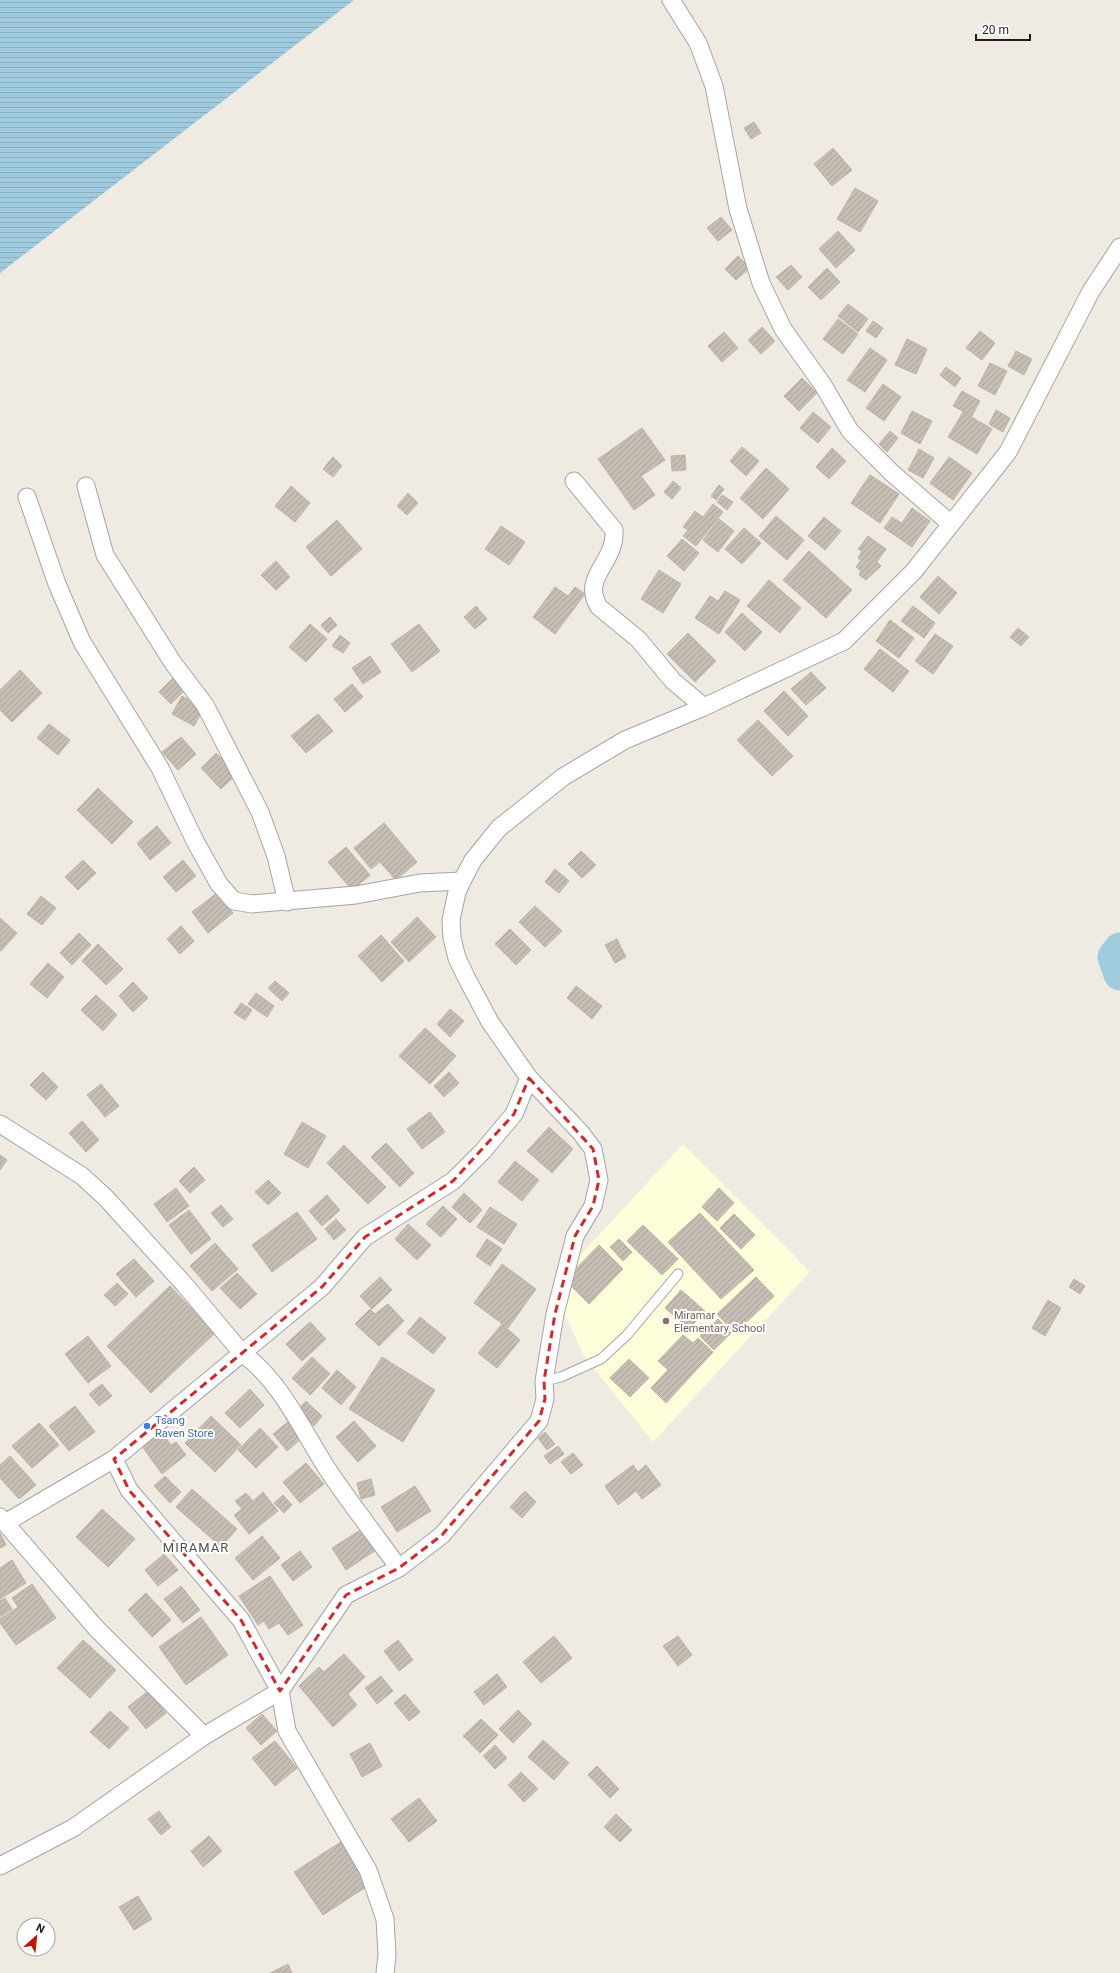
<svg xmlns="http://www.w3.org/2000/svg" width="1120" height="1973" font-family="Roboto,sans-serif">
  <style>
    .education { fill: #fcffda }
    .water { fill: url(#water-rules) }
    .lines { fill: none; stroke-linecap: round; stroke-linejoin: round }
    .river { stroke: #a0cbdf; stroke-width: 33 }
    .building { fill: url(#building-hatch); stroke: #c1b3a4 }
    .lane-casing { stroke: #a4a4a4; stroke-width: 11 }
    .street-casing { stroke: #a4a4a4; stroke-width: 19 }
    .lane { stroke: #fff; stroke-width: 9 }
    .street { stroke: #fff; stroke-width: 17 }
    .marked { fill: none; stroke: #d62828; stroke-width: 3; stroke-dasharray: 8 5; stroke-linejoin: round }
    .education-dot { fill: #8d6e63; stroke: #fff; stroke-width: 1.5 }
    .shop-dot { fill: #3f7fe0; stroke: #fff; stroke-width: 1.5 }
    .labels { text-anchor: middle; stroke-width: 4; stroke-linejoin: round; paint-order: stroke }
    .education-label { font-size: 11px; fill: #785e54; stroke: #fff; text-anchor: start }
    .shop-label { font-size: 11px; fill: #366cbe; stroke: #fff; text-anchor: start }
    .quarter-label { font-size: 13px; letter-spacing: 1px; fill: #505050; stroke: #fff }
  </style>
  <defs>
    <pattern id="water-rules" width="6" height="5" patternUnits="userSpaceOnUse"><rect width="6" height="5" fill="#a0cbdf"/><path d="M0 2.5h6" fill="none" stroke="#89aebf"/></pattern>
    <pattern id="building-hatch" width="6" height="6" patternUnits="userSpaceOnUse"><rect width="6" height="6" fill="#c6beb5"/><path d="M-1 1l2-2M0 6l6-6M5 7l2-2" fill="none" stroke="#aaa39b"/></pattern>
  </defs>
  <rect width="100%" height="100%" fill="#efebe2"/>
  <!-- education -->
  <path class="education" d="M683,1144L810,1272L653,1442L584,1356L552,1286Z"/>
  <!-- water -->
  <path class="water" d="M0,0H354L0,273Z"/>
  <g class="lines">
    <!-- river -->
    <path class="river" d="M1120,949L1114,957L1120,974"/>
  </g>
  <!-- building -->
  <g class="building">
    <path d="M754,122L761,133L751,139L744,128Z"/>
    <path d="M833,148L852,170L832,186L814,164Z"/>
    <path d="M855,188L878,201L860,232L837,219Z"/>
    <path d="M721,217L732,230L718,241L707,228Z"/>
    <path d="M838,231L855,250L836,268L819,249Z"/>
    <path d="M738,256L750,268L736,280L725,269Z"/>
    <path d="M791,265L802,277L788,290L776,277Z"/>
    <path d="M827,268L840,282L821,300L808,287Z"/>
    <path d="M848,304L868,319L858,332L838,316Z"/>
    <path d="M838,319L858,334L843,354L823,339Z"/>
    <path d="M873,321L883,328L876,338L866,331Z"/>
    <path d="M762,327L775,341L761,354L748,340Z"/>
    <path d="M980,331L995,343L982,360L966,348Z"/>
    <path d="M724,332L738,348L722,362L708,346Z"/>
    <path d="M907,339L927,349L916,374L895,365Z"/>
    <path d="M870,348L887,360L865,392L847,380Z"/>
    <path d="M1016,351L1032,359L1024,375L1008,366Z"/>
    <path d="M990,363L1007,371L995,395L978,386Z"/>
    <path d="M946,367L961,378L955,387L940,375Z"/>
    <path d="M802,378L817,393L799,411L784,396Z"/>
    <path d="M883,384L901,397L884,421L866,408Z"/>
    <path d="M962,391L980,401L972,416L953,406Z"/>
    <path d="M996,410L1010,418L1003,432L989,424Z"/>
    <path d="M912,411L932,421L920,444L901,433Z"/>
    <path d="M813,412L831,427L818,443L800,428Z"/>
    <path d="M963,412L992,429L977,454L948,437Z"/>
    <path d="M642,428L665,460L641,476L655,495L634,510L598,459Z"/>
    <path d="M890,431L898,438L887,452L879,444Z"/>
    <path d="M742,447L759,461L746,476L730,461Z"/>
    <path d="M832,448L846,461L829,479L816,467Z"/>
    <path d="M919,449L934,458L923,478L908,470Z"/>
    <path d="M685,455L686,470L672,471L671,456Z"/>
    <path d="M333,457L342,466L333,477L323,469Z"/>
    <path d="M949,457L972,473L953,500L930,483Z"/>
    <path d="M766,468L789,489L763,519L740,498Z"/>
    <path d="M870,475L899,494L880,523L851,503Z"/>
    <path d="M673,481L681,488L672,499L664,492Z"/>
    <path d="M719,485L724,489L716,500L711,496Z"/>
    <path d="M291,486L310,503L295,522L275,506Z"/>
    <path d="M408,493L418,503L407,515L397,506Z"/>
    <path d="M722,495L733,502L727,510L717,502Z"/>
    <path d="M713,504L723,512L696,546L683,536L688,530L683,527L695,511L703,517Z"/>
    <path d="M912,508L930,521L912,547L884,528L892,517L902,523Z"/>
    <path d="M776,516L804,540L787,560L759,536Z"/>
    <path d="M824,517L841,531L825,550L808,536Z"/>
    <path d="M719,519L734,531L718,552L703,540Z"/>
    <path d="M337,520L362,549L331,576L306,547Z"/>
    <path d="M501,526L525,542L509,565L485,549Z"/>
    <path d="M744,528L761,543L742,564L725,549Z"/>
    <path d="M868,536L886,549L877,562L881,566L866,580L859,575L861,571L856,567L861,560L858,558L862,551L858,549Z"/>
    <path d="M682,539L699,553L684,571L667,556Z"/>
    <path d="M809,551L852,590L826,618L783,580Z"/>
    <path d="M276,561L290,577L276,590L261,575Z"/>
    <path d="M659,570L681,584L663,613L641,599Z"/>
    <path d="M938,576L957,593L939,614L920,597Z"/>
    <path d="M769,580L801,608L780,633L747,606Z"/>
    <path d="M555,587L568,596L575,587L585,594L555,634L533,617Z"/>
    <path d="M725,591L740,600L719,634L695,618L710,596L718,601Z"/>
    <path d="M476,606L487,619L475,629L464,617Z"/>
    <path d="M913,606L935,623L924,638L901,621Z"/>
    <path d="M742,613L762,632L745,651L725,632Z"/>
    <path d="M330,617L337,625L328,633L321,625Z"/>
    <path d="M890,620L914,638L899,658L876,641Z"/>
    <path d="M310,624L327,639L306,662L289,647Z"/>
    <path d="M419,624L440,651L412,672L391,644Z"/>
    <path d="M1018,628L1029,637L1021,646L1010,637Z"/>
    <path d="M688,633L716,661L695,682L667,654Z"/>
    <path d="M935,634L953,646L933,674L915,661Z"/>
    <path d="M340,635L350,643L343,653L332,646Z"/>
    <path d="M880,649L909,671L893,692L864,669Z"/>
    <path d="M370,656L381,672L363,684L352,668Z"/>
    <path d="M20,670L42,693L12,722L0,710V690Z"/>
    <path d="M811,672L826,688L806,705L791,689Z"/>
    <path d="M174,677L186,689L171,704L159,692Z"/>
    <path d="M352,684L363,697L345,712L334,699Z"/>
    <path d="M784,691L808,716L788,736L764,711Z"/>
    <path d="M182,696L204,708L194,726L172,714Z"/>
    <path d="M318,714L333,731L306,753L291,736Z"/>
    <path d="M758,720L793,756L772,776L737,740Z"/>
    <path d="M49,724L70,740L58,755L37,738Z"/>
    <path d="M181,737L196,754L178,770L162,752Z"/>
    <path d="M216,753L237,774L221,789L201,768Z"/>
    <path d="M98,788L133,822L112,844L77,810Z"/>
    <path d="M384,823L417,862L396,880L380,862L371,869L354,848Z"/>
    <path d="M157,826L171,843L150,860L137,843Z"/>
    <path d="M346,847L370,875L352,890L328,862Z"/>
    <path d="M581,851L596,865L582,878L568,864Z"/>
    <path d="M83,860L96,873L78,890L65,877Z"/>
    <path d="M183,860L196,876L176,892L163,877Z"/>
    <path d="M555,869L569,881L559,893L545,882Z"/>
    <path d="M217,893L233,913L208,933L192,912Z"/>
    <path d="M41,896L56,908L42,925L27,914Z"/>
    <path d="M535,906L562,931L545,947L519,922Z"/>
    <path d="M417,917L436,937L409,962L391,942Z"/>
    <path d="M0,918L17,933L1,951L0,950Z"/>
    <path d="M181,926L194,941L180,954L167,939Z"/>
    <path d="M510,929L531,950L516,965L495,944Z"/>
    <path d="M79,933L91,945L72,965L60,953Z"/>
    <path d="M381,935L404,961L382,982L358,956Z"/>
    <path d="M617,939L626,957L615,963L605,945Z"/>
    <path d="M98,944L123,969L106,985L82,961Z"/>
    <path d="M48,963L64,977L47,998L30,984Z"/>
    <path d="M275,981L289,993L282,1001L268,988Z"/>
    <path d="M133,982L148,998L133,1012L119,996Z"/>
    <path d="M576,986L602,1006L592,1019L567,998Z"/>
    <path d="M256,993L274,1006L267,1017L248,1004Z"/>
    <path d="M96,995L117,1015L103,1031L81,1010Z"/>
    <path d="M241,1003L252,1010L245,1020L234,1013Z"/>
    <path d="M450,1009L464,1021L450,1037L437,1024Z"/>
    <path d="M425,1028L456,1056L430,1084L399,1056Z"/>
    <path d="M43,1072L58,1087L46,1100L30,1085Z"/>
    <path d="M449,1072L459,1083L444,1097L434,1086Z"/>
    <path d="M101,1084L119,1106L105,1117L87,1095Z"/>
    <path d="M430,1112L445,1132L422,1149L407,1129Z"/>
    <path d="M82,1121L99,1140L86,1152L69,1133Z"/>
    <path d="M302,1122L326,1136L308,1168L284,1154Z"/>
    <path d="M549,1127L573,1149L552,1173L527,1151Z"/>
    <path d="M386,1143L414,1173L400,1187L371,1157Z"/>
    <path d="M344,1145L386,1187L368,1204L327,1163Z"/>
    <path d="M0,1155L7,1160L0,1170Z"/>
    <path d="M515,1161L539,1180L522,1201L498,1182Z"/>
    <path d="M194,1167L205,1180L190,1193L179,1181Z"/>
    <path d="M268,1180L281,1193L268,1205L255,1192Z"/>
    <path d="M176,1188L189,1206L167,1222L154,1204Z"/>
    <path d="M719,1188L734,1203L717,1221L702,1207Z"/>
    <path d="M464,1193L482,1210L470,1223L452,1207Z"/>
    <path d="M327,1195L340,1210L322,1226L309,1211Z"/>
    <path d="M221,1205L233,1219L223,1227L211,1213Z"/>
    <path d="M443,1206L457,1219L441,1237L426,1224Z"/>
    <path d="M490,1207L517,1224L504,1244L477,1227Z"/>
    <path d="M189,1210L211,1239L191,1254L169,1225Z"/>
    <path d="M297,1212L317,1239L272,1272L252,1245Z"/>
    <path d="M700,1213L754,1270L721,1299L668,1242Z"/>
    <path d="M734,1214L755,1235L741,1249L720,1228Z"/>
    <path d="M336,1219L346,1230L334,1240L325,1229Z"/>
    <path d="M408,1224L431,1245L417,1260L395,1239Z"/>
    <path d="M643,1225L678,1259L662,1275L627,1241Z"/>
    <path d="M487,1239L502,1249L490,1266L476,1256Z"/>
    <path d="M619,1239L632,1252L623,1261L610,1247Z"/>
    <path d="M215,1243L238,1269L212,1291L190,1266Z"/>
    <path d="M599,1245L623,1269L589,1304L565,1280Z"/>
    <path d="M134,1259L154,1281L136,1297L116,1274Z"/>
    <path d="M502,1264L536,1289L508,1328L474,1303Z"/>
    <path d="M237,1273L257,1294L240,1309L220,1288Z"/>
    <path d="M380,1277L392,1290L372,1309L360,1296Z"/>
    <path d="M756,1277L774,1296L735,1333L717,1314Z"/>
    <path d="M1074,1279L1085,1286L1080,1294L1069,1287Z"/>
    <path d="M117,1283L128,1294L115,1306L104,1295Z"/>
    <path d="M170,1286L215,1333L151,1393L107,1346Z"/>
    <path d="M681,1290L705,1311L689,1329L665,1308Z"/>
    <path d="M1048,1300L1061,1308L1045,1336L1032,1328Z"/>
    <path d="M388,1304L404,1321L379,1346L355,1324L370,1309L375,1314Z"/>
    <path d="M420,1317L446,1338L433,1354L407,1333Z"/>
    <path d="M718,1319L731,1333L714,1350L700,1336Z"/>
    <path d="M310,1322L326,1339L302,1361L286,1344Z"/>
    <path d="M502,1324L520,1340L497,1368L478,1353Z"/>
    <path d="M683,1335L693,1343L698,1338L713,1352L666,1403L651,1388L668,1370L658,1361Z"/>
    <path d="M88,1336L111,1366L88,1383L65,1354Z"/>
    <path d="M312,1357L330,1374L310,1395L292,1378Z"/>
    <path d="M382,1357L435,1390L403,1442L349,1409Z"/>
    <path d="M629,1359L649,1378L630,1397L610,1378Z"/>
    <path d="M337,1370L356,1387L341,1405L322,1388Z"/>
    <path d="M102,1384L112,1396L99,1406L89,1394Z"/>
    <path d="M250,1389L264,1405L240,1428L225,1413Z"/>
    <path d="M306,1401L322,1416L314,1426L297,1410Z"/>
    <path d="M75,1406L95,1432L69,1451L49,1426Z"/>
    <path d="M211,1416L241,1445L215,1472L185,1443Z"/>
    <path d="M289,1421L302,1438L287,1451L273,1434Z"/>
    <path d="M354,1421L376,1446L358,1462L336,1437Z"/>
    <path d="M39,1423L59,1445L32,1468L12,1446Z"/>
    <path d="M158,1428L171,1445L176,1442L186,1455L162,1474L139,1442Z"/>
    <path d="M260,1428L278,1447L256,1468L238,1450Z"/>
    <path d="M545,1432L555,1444L547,1450L538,1438Z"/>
    <path d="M558,1446L564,1454L550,1464L544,1456Z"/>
    <path d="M573,1453L583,1465L571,1474L561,1462Z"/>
    <path d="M10,1456L36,1485L19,1499L0,1478V1465Z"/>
    <path d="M306,1463L324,1484L300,1503L283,1482Z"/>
    <path d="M633,1465L638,1472L646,1465L661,1485L642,1499L636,1491L618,1505L605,1486Z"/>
    <path d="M165,1476L181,1492L170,1503L154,1486Z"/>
    <path d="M371,1479L375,1495L361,1499L357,1483Z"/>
    <path d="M415,1486L431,1511L397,1532L381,1507Z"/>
    <path d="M192,1489L237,1529L221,1547L176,1507Z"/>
    <path d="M525,1491L536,1502L522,1518L510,1507Z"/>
    <path d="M263,1492L278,1511L249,1534L234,1515L242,1509L235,1501L246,1493L253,1501Z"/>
    <path d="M283,1495L292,1505L284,1513L274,1503Z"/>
    <path d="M102,1509L135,1539L108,1567L76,1537Z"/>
    <path d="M362,1529L376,1550L346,1570L332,1548Z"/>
    <path d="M0,1533L6,1545L0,1548Z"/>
    <path d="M262,1536L280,1558L253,1580L235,1558Z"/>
    <path d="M300,1551L312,1567L293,1581L281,1565Z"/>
    <path d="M164,1554L178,1570L158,1586L145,1570Z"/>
    <path d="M12,1560L26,1583L0,1599V1568Z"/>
    <path d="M270,1576L303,1625L288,1635L279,1623L269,1629L264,1621L258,1625L239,1596Z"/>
    <path d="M32,1584L56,1618L16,1645L0,1623V1619L18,1607L12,1598Z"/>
    <path d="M181,1586L200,1610L183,1623L164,1599Z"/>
    <path d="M146,1593L171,1620L152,1637L128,1610Z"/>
    <path d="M5,1598L12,1609L0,1617V1601Z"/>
    <path d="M201,1617L228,1655L186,1685L159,1647Z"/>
    <path d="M554,1636L572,1658L541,1683L523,1662Z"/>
    <path d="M678,1636L692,1655L678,1666L663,1646Z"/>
    <path d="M83,1640L116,1670L90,1698L57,1668Z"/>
    <path d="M398,1640L413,1660L399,1671L384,1651Z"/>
    <path d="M344,1654L365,1677L348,1694L357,1705L333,1727L299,1686L319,1667L324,1672Z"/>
    <path d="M497,1674L507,1687L484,1705L474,1692Z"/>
    <path d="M381,1676L393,1691L377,1704L365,1688Z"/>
    <path d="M148,1691L166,1713L146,1729L128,1707Z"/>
    <path d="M405,1694L420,1712L409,1721L394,1703Z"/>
    <path d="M518,1710L532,1724L513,1743L499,1729Z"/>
    <path d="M110,1711L129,1728L109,1749L90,1732Z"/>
    <path d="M262,1714L277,1731L261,1745L246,1728Z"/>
    <path d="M481,1719L498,1735L480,1753L463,1736Z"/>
    <path d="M543,1740L569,1763L554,1780L528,1757Z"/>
    <path d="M275,1741L297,1768L275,1786L252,1758Z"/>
    <path d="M370,1743L382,1766L362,1777L350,1754Z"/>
    <path d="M495,1745L507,1758L495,1769L483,1756Z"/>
    <path d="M597,1766L619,1789L610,1798L588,1775Z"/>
    <path d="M521,1772L538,1789L524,1802L508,1785Z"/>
    <path d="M419,1798L437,1821L409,1842L391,1819Z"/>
    <path d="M159,1811L171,1827L161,1835L148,1819Z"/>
    <path d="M616,1814L632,1830L620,1842L604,1827Z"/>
    <path d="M209,1836L222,1851L203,1867L191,1851Z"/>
    <path d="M341,1842L369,1885L323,1915L294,1872Z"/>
    <path d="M138,1896L152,1919L134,1930L119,1907Z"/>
    <path d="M288,1964L292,1973H270Z"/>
  </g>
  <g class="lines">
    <!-- lane casing -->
    <g class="lane-casing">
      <path id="lane" d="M544,1381L561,1377L601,1359L627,1335L678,1274"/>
    </g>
    <!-- street casing -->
    <g class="street-casing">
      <g id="street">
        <path d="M671,0L698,43L714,86L738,209L761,283L783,329L823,385L850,431L892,473L951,524"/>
        <path d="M574,481L614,530C617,562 580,577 599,607L638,639L673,681L704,707"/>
        <path d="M86,486L105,555L173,663L205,705L260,812L276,856L287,902"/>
        <path d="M27,497L57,584L82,642L160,768L195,841L219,884L234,901L252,904L356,895L420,883L462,881"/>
        <path d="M0,1124L82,1176L106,1198L184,1284L242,1353C281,1381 302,1430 328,1470C350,1503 375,1535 399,1568"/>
        <path d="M114,1459L129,1490L241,1620L280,1691L287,1731L368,1870L385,1919L387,1955L385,1973"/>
        <path d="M0,1517L96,1628L204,1736L280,1691L346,1595L399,1568L442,1535L539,1421L545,1399L544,1381L555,1314L575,1236L593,1206L599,1180L593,1149L581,1133L529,1078L490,1022L466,977L457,958L452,938L451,920L457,892L462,881L473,860L499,828L563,777L625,740L704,707L844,641L914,571L1008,452L1091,291L1120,247"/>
        <path d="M5,1523L114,1459L322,1287L365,1237L453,1181L483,1151L514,1114L529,1078"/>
        <path d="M0,1866L73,1828L204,1736"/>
      </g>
    </g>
    <!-- lane -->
    <use href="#lane" class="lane"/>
    <!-- street -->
    <use href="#street" class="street"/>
  </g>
  <!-- marked area -->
  <path class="marked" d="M529,1078L593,1149L599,1180L593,1206L575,1236L555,1314L544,1381L545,1399L539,1421L442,1535L399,1568L346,1595L280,1691L241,1620L129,1490L114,1459L322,1287L365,1237L453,1181L514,1114Z"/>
  <!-- markers -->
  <circle class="education-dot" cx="666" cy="1321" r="4"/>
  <circle class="shop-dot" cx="147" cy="1426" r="4"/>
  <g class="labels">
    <!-- education labels -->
    <g class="education-label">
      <text x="674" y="1319">Miramar<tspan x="674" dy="13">Elementary School</tspan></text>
    </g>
    <!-- shop labels -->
    <g class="shop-label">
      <text x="155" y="1424">Tsang<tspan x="155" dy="13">Raven Store</tspan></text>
    </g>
    <!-- quarter labels -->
    <g class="quarter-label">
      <text x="196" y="1552">MIRAMAR</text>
    </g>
  </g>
  <!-- north arrow -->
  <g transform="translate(36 1937) rotate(27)"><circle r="19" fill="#ffffff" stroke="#a5a5a5"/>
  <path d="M0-3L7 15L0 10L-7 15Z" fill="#c91100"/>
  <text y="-6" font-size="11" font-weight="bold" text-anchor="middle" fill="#1d1d1d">N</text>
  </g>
  <!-- scale -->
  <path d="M976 34v6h54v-6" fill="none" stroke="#1d1d1d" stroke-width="2"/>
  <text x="982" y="34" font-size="12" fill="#1d1d1d" stroke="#ffffff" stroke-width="3" paint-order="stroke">20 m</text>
</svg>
